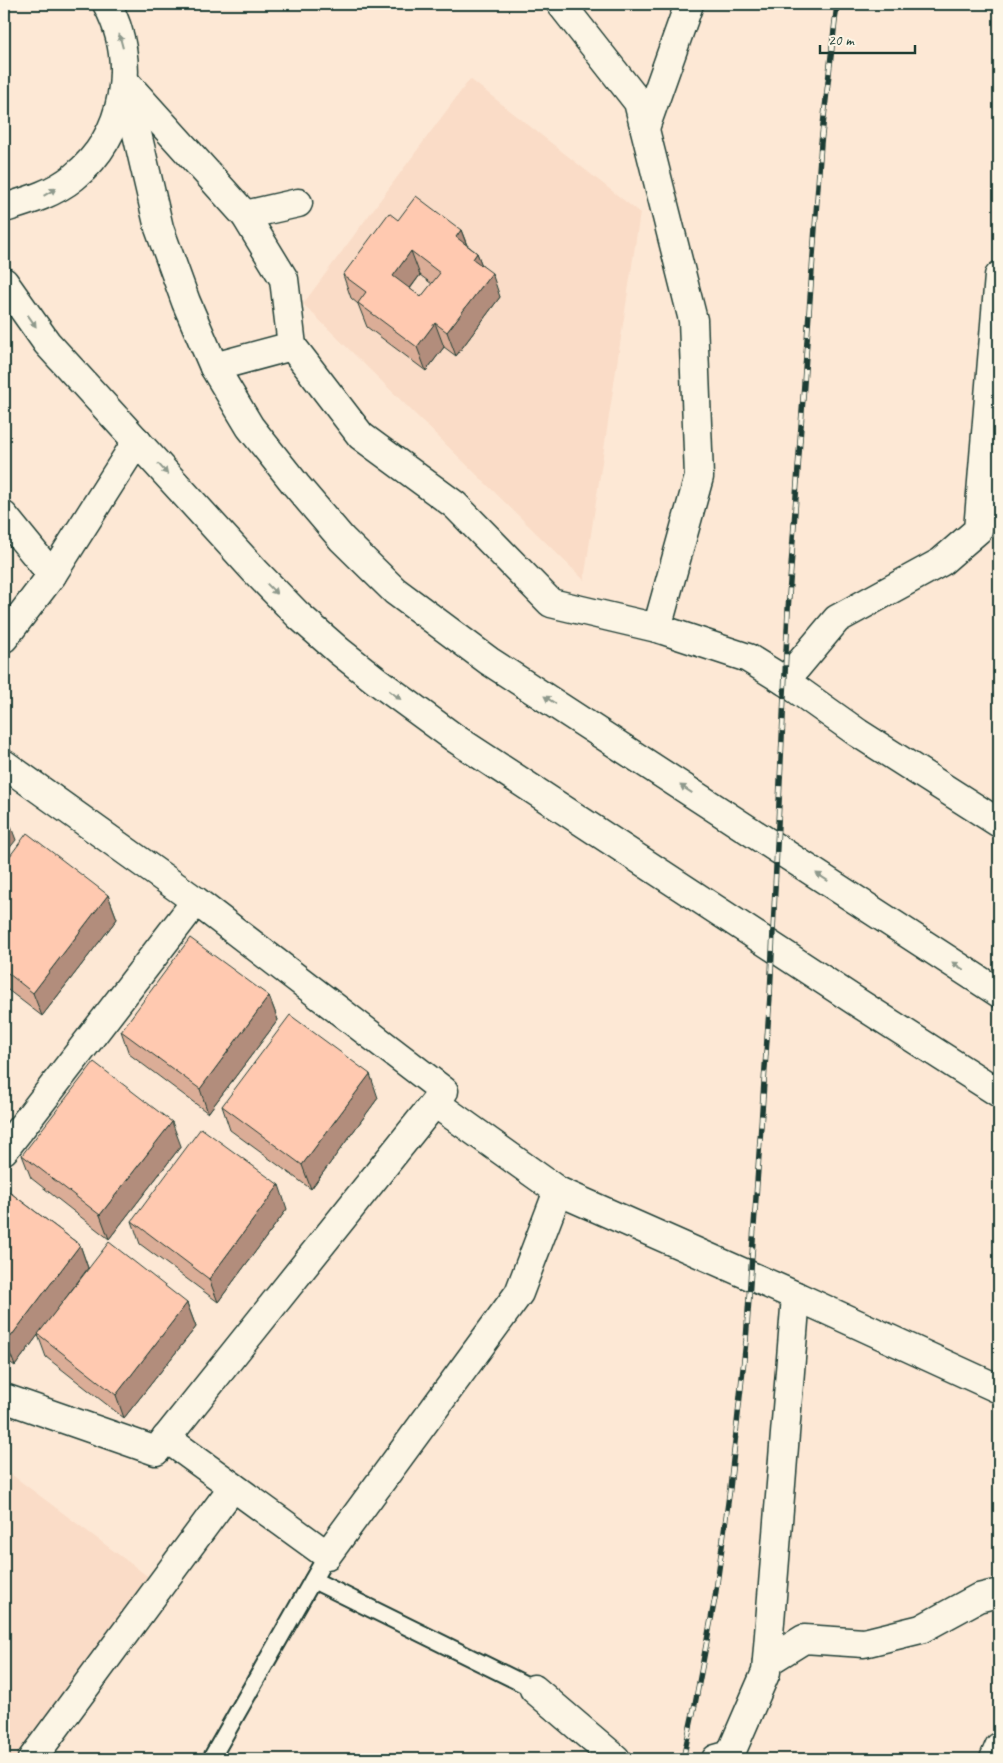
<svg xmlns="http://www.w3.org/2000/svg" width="1003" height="1763" font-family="Caveat,sans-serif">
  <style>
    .built { fill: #fadcc7 }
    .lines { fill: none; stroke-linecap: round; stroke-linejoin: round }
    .service-casing { stroke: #1f3d34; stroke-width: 20 }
    .minor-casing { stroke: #1f3d34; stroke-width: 31 }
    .secondary-casing { stroke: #1f3d34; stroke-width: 31 }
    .service { stroke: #fcf5e5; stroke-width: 16 }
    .minor { stroke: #fcf5e5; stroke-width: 28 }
    .secondary { stroke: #fcf5e5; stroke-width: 28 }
    .rail-casing { stroke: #1f3d34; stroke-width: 5.5 }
    .rail { stroke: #fcf5e5; stroke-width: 4; stroke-dasharray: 11; stroke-linecap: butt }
    .wall { fill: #dbad97; stroke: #1f3d34; fill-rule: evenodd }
    .shaded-wall { fill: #b28d7b; stroke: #1f3d34 }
    .building { fill: #ffc9b0; stroke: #1f3d34; fill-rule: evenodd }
    .oneway { fill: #8e998c }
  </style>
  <rect width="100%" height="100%" fill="#fde8d5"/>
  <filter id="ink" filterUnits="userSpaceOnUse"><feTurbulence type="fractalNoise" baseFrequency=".02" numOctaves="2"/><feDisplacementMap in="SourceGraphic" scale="10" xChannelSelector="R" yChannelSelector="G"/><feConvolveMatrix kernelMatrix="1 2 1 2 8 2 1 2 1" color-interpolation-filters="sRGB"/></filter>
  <g filter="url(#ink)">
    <!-- built -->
    <g class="built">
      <path d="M470,79L640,213L584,580L303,304Z"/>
      <path d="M4,1469L150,1578L15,1759H4Z"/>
    </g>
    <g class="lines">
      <!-- service casing -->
      <g class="service-casing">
        <g id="service">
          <path d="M313,1580L534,1689"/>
          <path d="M211,1759L327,1555"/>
        </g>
      </g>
      <!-- minor casing -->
      <g class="minor-casing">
        <g id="minor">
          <path d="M125,82L245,215L284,279L292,346L214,367"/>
          <path d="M645,128L689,4"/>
          <path d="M245,215L298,203"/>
          <path d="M292,346L361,436L455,505L551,603L657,628L699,477L693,320L638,102L561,4"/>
          <path d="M4,516L52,575"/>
          <path d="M657,628L748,658L785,681L858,733L999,823"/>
          <path d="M4,638L52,575L137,441"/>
          <path d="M785,681L837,619L941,562L978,530L999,276"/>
          <path d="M4,764L196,901L444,1091L156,1451L4,1398"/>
          <path d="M435,1103L558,1191L796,1296L766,1672L730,1755L716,1759"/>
          <path d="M4,1150L196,901"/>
          <path d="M796,1296L999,1389"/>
          <path d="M166,1438L327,1555L519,1293L558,1191"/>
          <path d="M767,1662L804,1639L864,1643L921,1629L978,1598L999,1593"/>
          <path d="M534,1689L616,1759"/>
          <path d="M32,1759L233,1487"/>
          <path d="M994,1759L999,1747"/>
        </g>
      </g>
      <!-- secondary casing -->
      <g class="secondary-casing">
        <g id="secondary">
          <path d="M125,82L159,228L186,302L214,367L250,427L296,485L342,539L395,591L489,661L999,993"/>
          <path d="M4,207H8C31,200 54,193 74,177C126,135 138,62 107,4"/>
          <path d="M4,282L47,343L255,571L298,615L339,651L377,681L456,739L860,1004L999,1093"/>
        </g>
      </g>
      <!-- service -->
      <use href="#service" class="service"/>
      <!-- minor -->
      <use href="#minor" class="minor"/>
      <!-- secondary -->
      <use href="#secondary" class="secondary"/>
      <!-- rail casing -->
      <g class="rail-casing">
        <path id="rail" d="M683,1759L695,1704L715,1598L730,1488L746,1341L770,996L788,610L821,143L837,4"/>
      </g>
      <!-- rail -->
      <use href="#rail" class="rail"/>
    </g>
    <!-- wall -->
    <g class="wall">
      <path d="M398,220L461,230L467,245L477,253L482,266L500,297L456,356L444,347L426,371L367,327L358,304L351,298L343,275ZM420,275L432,284L421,297L410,289Z"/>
      <path d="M4,864L108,895L117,919L42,1016L4,987Z"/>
      <path d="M269,996L278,1020L208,1113L129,1054L121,1031Z"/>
      <path d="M378,1098L311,1189L230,1130L222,1106Z"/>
      <path d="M181,1146L109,1239L31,1178L22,1155Z"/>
      <path d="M4,1188L80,1245L88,1268L187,1303L196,1327L124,1418L46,1357L38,1335L15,1366L4,1358Z"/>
      <path d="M287,1209L218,1302L140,1244L132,1221Z"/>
    </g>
    <!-- shaded-wall -->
    <g class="shaded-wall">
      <path d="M461,230L470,254L456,237Z"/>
      <path d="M411,251L420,275L401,300L393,276Z"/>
      <path d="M477,253L486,276L473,259Z"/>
      <path d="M492,273L500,297L456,356L447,332Z"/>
      <path d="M435,323L444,347L426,371L417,347Z"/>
      <path d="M7,816L16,840L4,855V820Z"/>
      <path d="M108,895L117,919L42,1016L33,993Z"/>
      <path d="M269,996L278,1020L208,1113L200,1089Z"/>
      <path d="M370,1074L378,1098L311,1189L302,1165Z"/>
      <path d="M172,1122L181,1146L109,1239L100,1215Z"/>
      <path d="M279,1185L287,1209L218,1302L209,1279Z"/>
      <path d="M80,1245L88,1268L15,1366L6,1343Z"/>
      <path d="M187,1303L196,1327L124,1418L116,1395Z"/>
    </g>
    <!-- building -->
    <g class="building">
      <path d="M416,196L461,230L456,237L477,253L473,259L492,273L447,332L435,323L417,347L358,303L366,292L343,275L389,213L398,220ZM411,251L440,273L421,297L393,276Z"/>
      <path d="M4,813L7,816L4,820Z"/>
      <path d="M27,833L108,895L33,993L4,970V864Z"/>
      <path d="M190,938L269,996L200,1089L121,1031Z"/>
      <path d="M290,1015L370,1074L302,1165L222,1106Z"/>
      <path d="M94,1062L172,1122L100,1215L22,1155Z"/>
      <path d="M201,1128L279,1185L209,1279L132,1221Z"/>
      <path d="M4,1188L80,1245L6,1343L4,1341Z"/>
      <path d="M109,1242L187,1303L116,1395L38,1334Z"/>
    </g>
    <!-- one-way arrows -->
    <defs><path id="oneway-solid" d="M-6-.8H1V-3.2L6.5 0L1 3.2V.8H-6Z" transform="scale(1.25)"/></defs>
    <g class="oneway">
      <use href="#oneway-solid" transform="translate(121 41) rotate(-105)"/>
      <use href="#oneway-solid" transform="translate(50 192) rotate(-31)"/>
      <use href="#oneway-solid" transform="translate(32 321) rotate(55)"/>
      <use href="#oneway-solid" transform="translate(163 469) rotate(48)"/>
      <use href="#oneway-solid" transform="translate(272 589) rotate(46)"/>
      <use href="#oneway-solid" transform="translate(395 695) rotate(37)"/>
      <use href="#oneway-solid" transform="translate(550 700) rotate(-147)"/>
      <use href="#oneway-solid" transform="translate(686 789) rotate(-147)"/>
      <use href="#oneway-solid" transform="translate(822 877) rotate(-147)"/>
      <use href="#oneway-solid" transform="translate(958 966) rotate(-147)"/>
    </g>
  </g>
  <!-- margin -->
  <rect width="1003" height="1763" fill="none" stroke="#fcf5e5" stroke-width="20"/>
  <rect x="10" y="10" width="983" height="1743" fill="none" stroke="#1f3d34" stroke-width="2" filter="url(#ink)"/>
  <!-- scale -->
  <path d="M820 45v8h95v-8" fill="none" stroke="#1f3d34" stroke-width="2.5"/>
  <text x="828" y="45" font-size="15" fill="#1f3d34" stroke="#fcf5e5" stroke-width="4" paint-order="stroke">20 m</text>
</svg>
